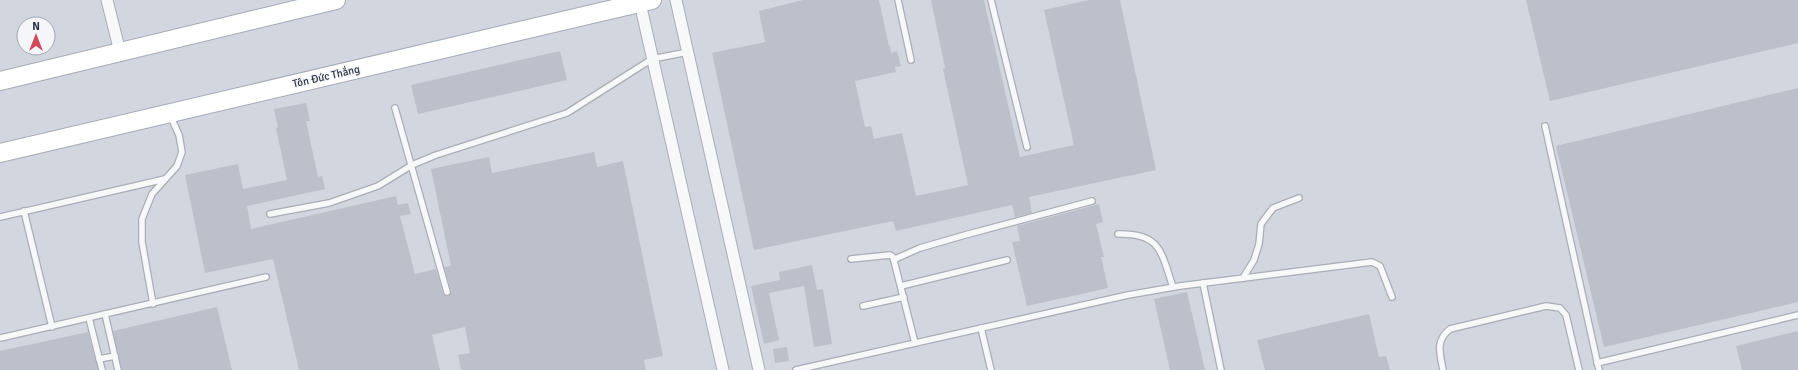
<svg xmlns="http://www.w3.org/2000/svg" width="1798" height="370" font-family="Signika,sans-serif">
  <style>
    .built { fill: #d2d6de; fill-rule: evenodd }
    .building { fill: #bbc0ca }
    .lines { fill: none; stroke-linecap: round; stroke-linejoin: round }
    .lane-casing { stroke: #a9aeb7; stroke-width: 8 }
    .street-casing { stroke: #a9aeb7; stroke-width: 13 }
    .primary-casing { stroke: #a3abb8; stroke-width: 20 }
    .lane { stroke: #f7f8fa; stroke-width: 5.5 }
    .street { stroke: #f7f8fa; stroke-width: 11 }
    .primary { stroke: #fff; stroke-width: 18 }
    .labels { text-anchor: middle; stroke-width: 3; stroke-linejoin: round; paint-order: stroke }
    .street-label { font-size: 11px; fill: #2b3445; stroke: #f4f6f9 }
  </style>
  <rect width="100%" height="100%" fill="#e4e7ec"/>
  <!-- built -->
  <path class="built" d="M0,0H1798V370H0ZM24,24H48V48H24Z"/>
  <!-- building -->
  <g class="building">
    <path d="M803,0H879L889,46H890L891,53L897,51L901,66L895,67L896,72L855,81L865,127L871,126L874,139L902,133L916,196L968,185L943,69L945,68L931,0H984L1020,157L1074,145L1044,10L1089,0H1120L1156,170L1029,197L1032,213L1015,217L1012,205L896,231L893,221L754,250L712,53L765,42L759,11Z"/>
    <path d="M1526,0H1798V43L1550,101Z"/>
    <path d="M560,51L567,80L418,114L411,85Z"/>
    <path d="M1798,88V302L1604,347L1556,146Z"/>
    <path d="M306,103L310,121H306L318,177L322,176L325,189L247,206L251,229L396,196L398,205L408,203L411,214L400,216L415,274L436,269L443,293L446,296L450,295L451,291L444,267L451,266L431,169L489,157L492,173L594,152L597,167L623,161L663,356L644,360L646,370H461L458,355L470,353L465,327L432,335L440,370H299L273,259L205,273L185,175L238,164L243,189L287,180L276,128L278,127L274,109Z"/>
    <path d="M1099,204L1103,222L1096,224L1104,257H1101L1108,288L1027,306L1012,242L1020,241L1017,226Z"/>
    <path d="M812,265L817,290L823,289L832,344L814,347L804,286L769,293L779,340L764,344L751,286L780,280L779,272Z"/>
    <path d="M1187,292L1205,370H1170L1154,299Z"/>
    <path d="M217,307L232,370H122L113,331Z"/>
    <path d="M1369,314L1379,357L1386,356L1390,370H1265L1257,340Z"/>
    <path d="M1798,331V370H1742L1736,346Z"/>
    <path d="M88,332L98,370H0V351Z"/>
    <path d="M787,347L789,361L775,363L773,349Z"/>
  </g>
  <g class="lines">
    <!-- lane casing -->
    <g class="lane-casing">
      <g id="lane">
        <path d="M898,0L911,60"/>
        <path d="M991,0L1027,147"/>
        <path d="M395,108L447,292"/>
        <path d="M1545,126L1599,370"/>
        <path d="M24,211L52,327"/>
        <path d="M270,214L329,203L378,186L412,165L436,155L567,113L652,59L688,52"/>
        <path d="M0,217L165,179"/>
        <path d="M1118,234C1161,233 1161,252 1173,287"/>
        <path d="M851,259L890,255L893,257L915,343"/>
        <path d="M895,259L920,248L965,235L1092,201"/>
        <path d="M1243,278L1254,260L1259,244L1261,224L1273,208L1299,198"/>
        <path d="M1203,283L1221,370"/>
        <path d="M901,286L1007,260"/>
        <path d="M153,304L142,242V219L152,194L177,166L182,152L179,135L170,115"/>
        <path d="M863,306L904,297"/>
        <path d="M105,314L118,370"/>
        <path d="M89,318L102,370"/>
        <path d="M981,328L991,370"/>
        <path d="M0,338L266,277"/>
        <path d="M99,359L115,356"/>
        <path d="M1597,363L1798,315"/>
        <path d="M796,370L1128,295L1180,286L1372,262L1380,266L1392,297"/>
        <path d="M1443,370C1440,353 1435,341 1450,329L1546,306L1560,308L1566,315L1579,370"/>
      </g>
    </g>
    <!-- street casing -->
    <g class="street-casing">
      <g id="street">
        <path d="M107,0L120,52"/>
        <path d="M676,0L759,370"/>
        <path d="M640,3L723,370"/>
      </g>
    </g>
    <!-- primary casing -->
    <g class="primary-casing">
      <g id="primary">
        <path d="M0,81L336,0"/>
        <path d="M0,153L652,0"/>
      </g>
    </g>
    <!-- lane -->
    <use href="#lane" class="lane"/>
    <!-- street -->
    <use href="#street" class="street"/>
    <!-- primary -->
    <use href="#primary" class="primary"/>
  </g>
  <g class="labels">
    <!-- street labels -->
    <g class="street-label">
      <text transform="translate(326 76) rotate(-13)" y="4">Tôn Đức Thắng</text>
    </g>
  </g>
  <!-- north arrow -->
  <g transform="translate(36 36)"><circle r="19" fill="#f4f6f9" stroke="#a4a8b1"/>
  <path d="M0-3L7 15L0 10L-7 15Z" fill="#d1495b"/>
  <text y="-6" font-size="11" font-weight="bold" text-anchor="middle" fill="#2b3445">N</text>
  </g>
</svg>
